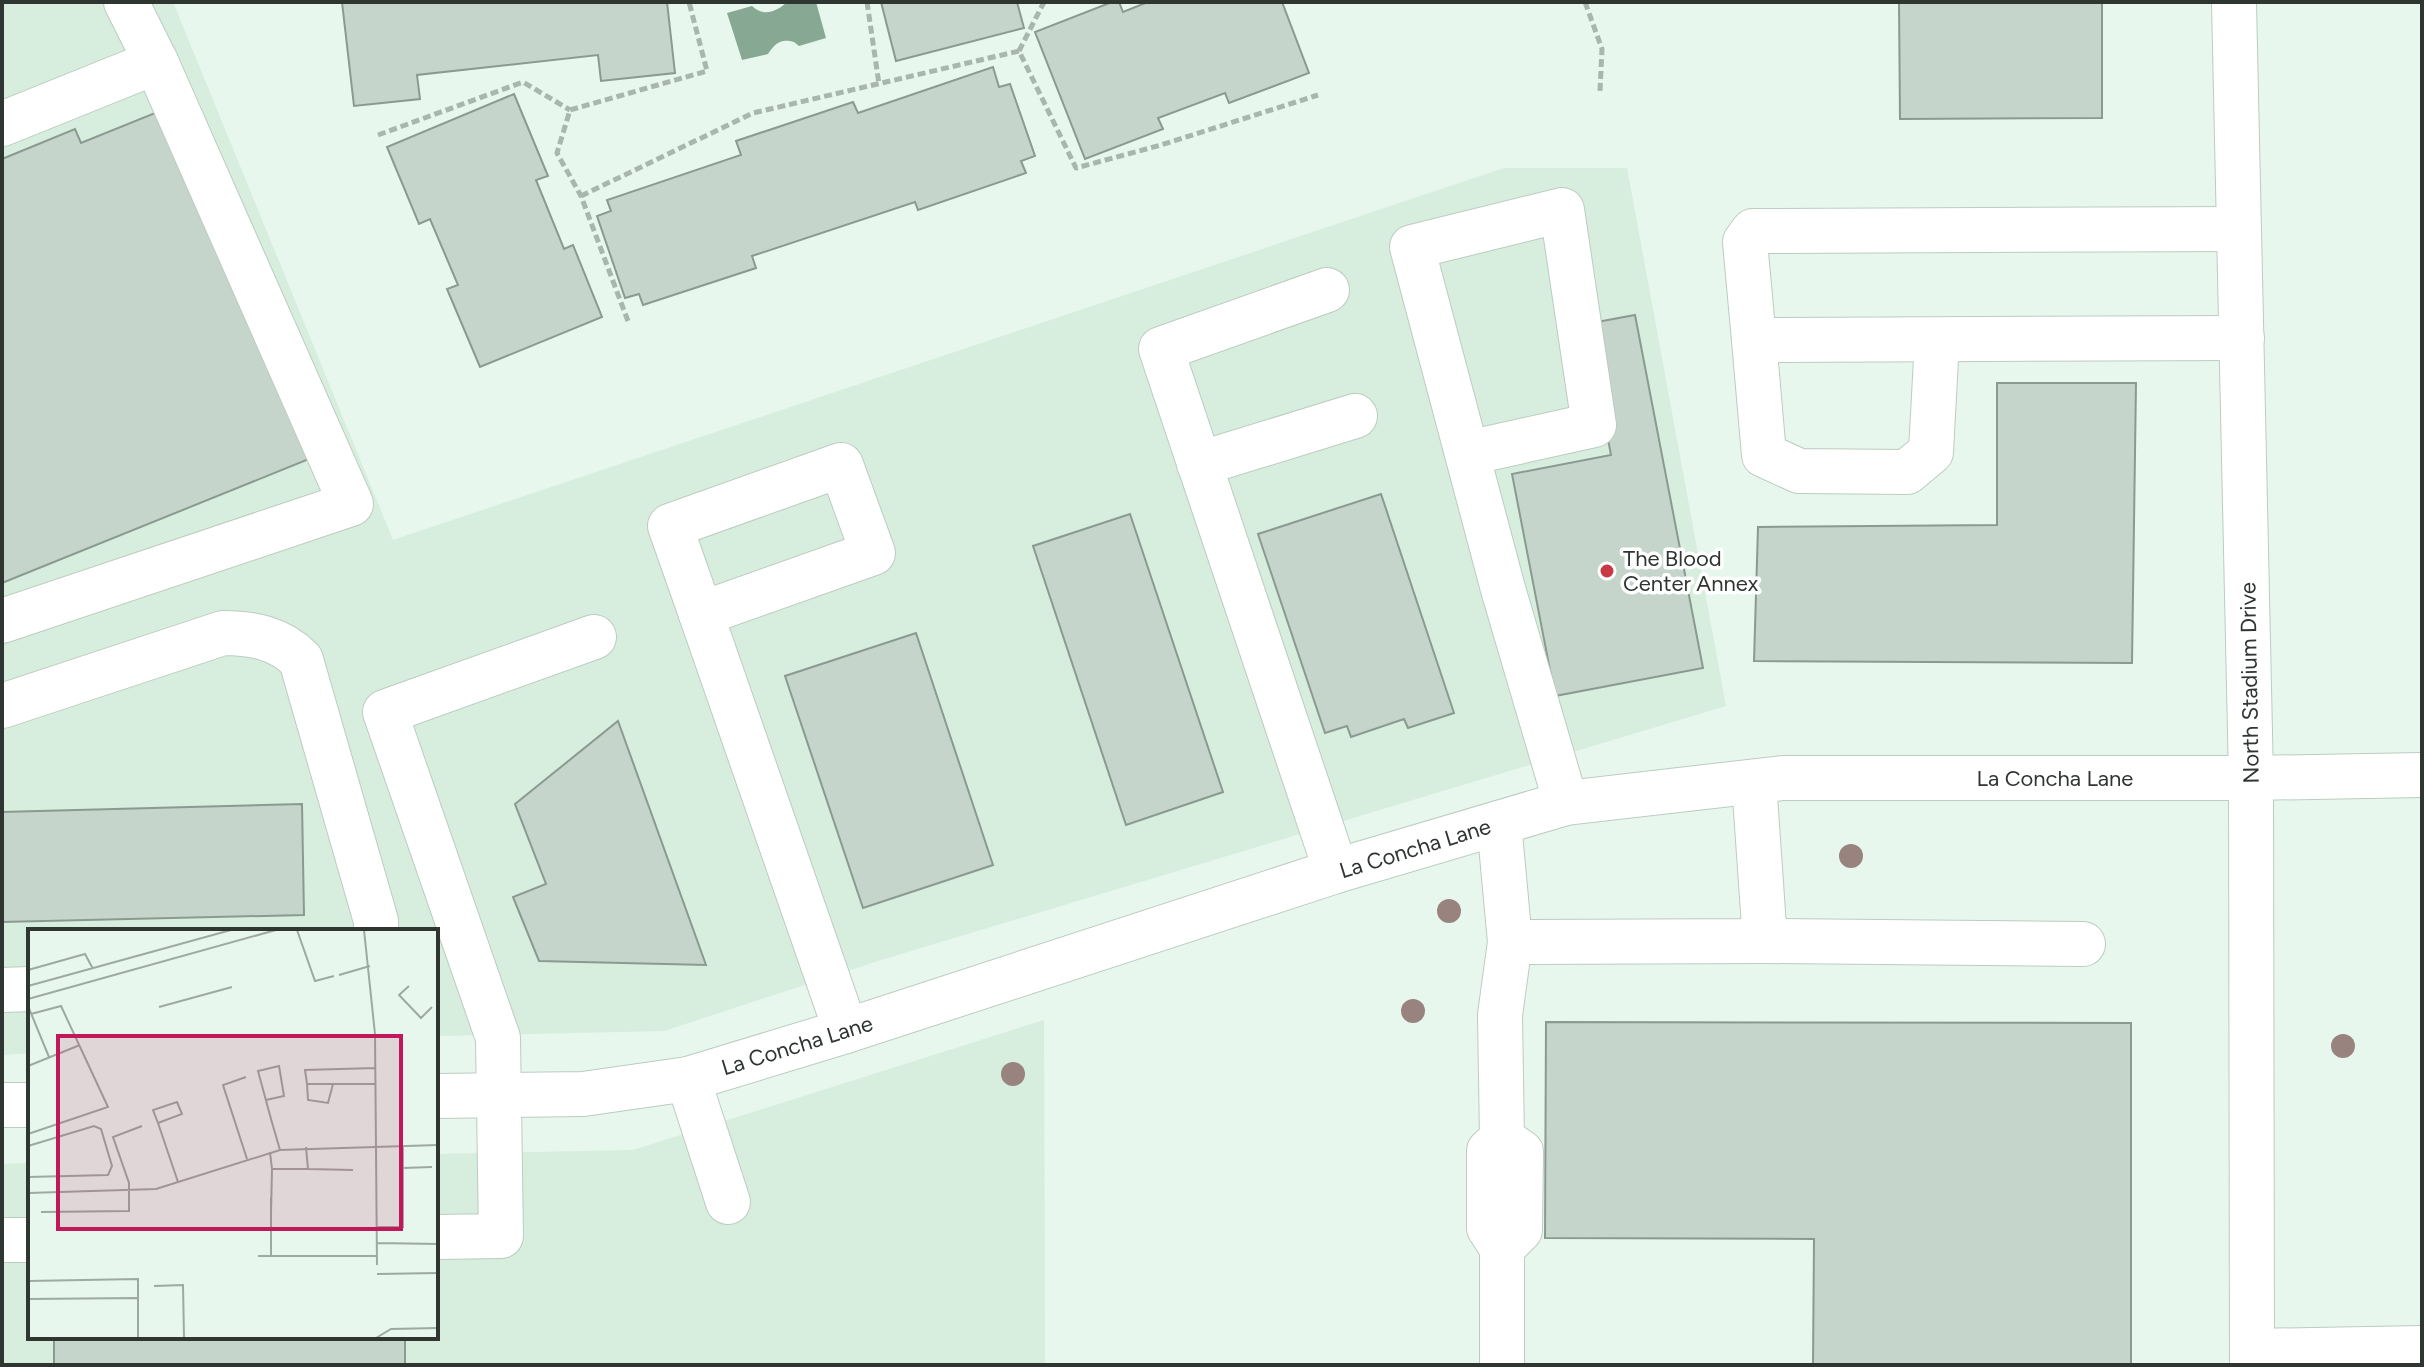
<svg xmlns="http://www.w3.org/2000/svg" width="2424" height="1367" font-family="Figtree,sans-serif">
  <style>
    .built { fill: #d7eddd }
    .water { fill: #87a993 }
    .building { fill: #c6d5cb; stroke: #8b9a90; stroke-width: 2 }
    .lines { fill: none; stroke-linecap: round; stroke-linejoin: round }
    .minor-casing { stroke: #bcccc1; stroke-width: 46 }
    .path { stroke: #a9b6ae; stroke-width: 5; stroke-dasharray: 8 4; stroke-linecap: butt }
    .minor { stroke: #fff; stroke-width: 44 }
    .tree { fill: #99837e }
    .poi-dot { fill: #c93943; stroke: #fff; stroke-width: 3 }
    .labels { text-anchor: middle; stroke-width: 7; stroke-linejoin: round; paint-order: stroke }
    .poi-label { font-size: 22px; fill: #2f3531; stroke: #fff; text-anchor: start }
    .street-label { font-size: 22px; fill: #2f3531; stroke: #fff }
    .inset-road { fill: none; stroke: #9da9a2; stroke-width: 2 }
    .view { fill: #c2185b; fill-opacity: 0.15; stroke: #c2185b; stroke-width: 4 }
    .inset-edge { fill: none; stroke: #2f3531; stroke-width: 4 }
  </style>
  <rect width="100%" height="100%" fill="#e7f7ed"/>
  <!-- built -->
  <g class="built">
    <path d="M2,2H173L393,540L1504,168H1627L1726,706L881,960L664,1031L436,1036V931H30V1053L2,1055Z"/>
    <path d="M1044,1020L1045,1365H2V1164L30,1163V1337H436V1154L633,1150Z"/>
  </g>
  <!-- water -->
  <path class="water" d="M787,2H816L826,38L799,46L794,42C781,38 775,43 768,54L742,60L727,13L752,6C764,17 776,12 787,2Z"/>
  <!-- building -->
  <g class="building">
    <path d="M342,2H667L675,73L601,81L598,55L417,75L420,99L354,106Z"/>
    <path d="M881,2H1017L1024,28L896,61Z"/>
    <path d="M1112,2H1119L1123,12L1148,2H1282L1309,73L1229,103L1225,93L1158,118L1163,129L1085,159L1035,32Z"/>
    <path d="M1899,2H2102V118L1900,119Z"/>
    <path d="M993,67L999,87L1010,84L1035,156L1021,161L1026,173L918,210L915,202L752,256L756,268L643,305L639,294L625,298L597,216L611,211L607,200L741,155L736,141L853,102L858,113Z"/>
    <path d="M514,94L548,176L536,180L564,249L573,245L602,317L480,367L447,289L458,285L430,219L419,224L387,147Z"/>
    <path d="M165,109L309,459L2,583V159L75,129L81,143Z"/>
    <path d="M1635,315L1703,668L1555,696L1512,474L1611,455L1586,324Z"/>
    <path d="M1997,383H2136L2132,663L1754,661L1758,527L1997,525Z"/>
    <path d="M1381,494L1454,713L1408,728L1404,719L1351,737L1347,726L1325,733L1258,534Z"/>
    <path d="M1130,514L1223,792L1126,825L1033,546Z"/>
    <path d="M916,633L993,865L863,908L785,676Z"/>
    <path d="M618,721L706,965L539,961L513,897L546,884L515,804Z"/>
    <path d="M302,804L304,915L2,922V812Z"/>
    <path d="M1546,1022L2131,1023V1365H1813L1814,1239L1545,1238Z"/>
    <rect x="54" y="1337" width="351" height="28"/>
  </g>
  <g class="lines">
    <!-- minor casing -->
    <g class="minor-casing">
      <g id="minor">
        <path d="M2234,2L2251,778L2252,1365"/>
        <path d="M2,124L156,62"/>
        <path d="M2238,229L1753,231L1745,242L1754,340L2242,338"/>
        <path d="M1327,290L1161,349L1336,871"/>
        <path d="M1754,340L1764,455L1799,471L1907,472L1931,452L1937,340"/>
        <path d="M1468,453L1594,425L1562,210L1412,247L1503,589L1566,803"/>
        <path d="M1199,464L1355,416"/>
        <path d="M841,465L873,553L701,614L670,526Z"/>
        <path d="M701,614L846,1031"/>
        <path d="M2,621L351,504L156,62L126,2"/>
        <path d="M2,706L223,633C252,633 280,638 301,660L376,921V931"/>
        <path d="M1499,823L1510,942L1765,941L1754,782"/>
        <path d="M1765,941L2083,944"/>
        <path d="M2,990L30,989"/>
        <path d="M688,1079L728,1202"/>
        <path d="M436,1096L583,1094L688,1079L846,1031L1336,871L1566,803L1783,778H2251L2422,775"/>
        <path d="M2,1105H30"/>
        <path d="M1502,1139L1521,1152L1520,1230L1502,1248L1489,1228V1151L1502,1139L1500,1015L1510,942"/>
        <path d="M436,1237L501,1236L498,1038L385,712L594,637"/>
        <path d="M2,1240H30"/>
        <path d="M1502,1248V1365"/>
        <path d="M2252,1351L2422,1348"/>
      </g>
    </g>
    <!-- path -->
    <g class="path">
      <path d="M867,2L879,84"/>
      <path d="M1585,2L1602,49L1600,91"/>
      <path d="M1019,51L1044,2"/>
      <path d="M378,135L523,82L570,110"/>
      <path d="M581,196L753,113L1019,51L1076,168L1161,145L1318,95"/>
      <path d="M628,321L581,196L557,153L570,110L707,71L689,2"/>
    </g>
    <!-- minor -->
    <use href="#minor" class="minor"/>
  </g>
  <!-- trees -->
  <g class="tree">
    <circle cx="1851" cy="856" r="12"/>
    <circle cx="1449" cy="911" r="12"/>
    <circle cx="1413" cy="1011" r="12"/>
    <circle cx="2343" cy="1046" r="12"/>
    <circle cx="1013" cy="1074" r="12"/>
  </g>
  <!-- markers -->
  <circle class="poi-dot" cx="1607" cy="571" r="8"/>
  <g class="labels">
    <!-- poi labels -->
    <g class="poi-label">
      <text x="1623" y="566">The Blood<tspan x="1623" dy="25">Center Annex</tspan></text>
    </g>
    <!-- street labels -->
    <g class="street-label">
      <text transform="translate(2249 683) rotate(-91)" y="8">North Stadium Drive</text>
      <text x="2055" y="786">La Concha Lane</text>
      <text transform="translate(1415 848) rotate(-17)" y="8">La Concha Lane</text>
      <text transform="translate(797 1045) rotate(-17)" y="8">La Concha Lane</text>
    </g>
  </g>
  <!-- overview -->
  <g transform="translate(28 929)">
    <rect width="410" height="410" fill="#e7f7ed"/>
    <path class="inset-road" d="M269,1L287,52L306,47M336,1L347,105L349,336M0,41L57,25L65,40M311,46L342,37M0,57L203,1M381,57L371,66L393,89L404,78M0,70L248,1M0,77L21,128M131,78L204,58M0,137L52,116M347,139L277,141L279,155H348M218,148L195,156L219,230M279,155L280,171L300,174L305,155M238,171L256,167L251,137L230,142L243,190L252,221M149,173L154,185L130,194L125,181ZM130,194L150,253M0,205L80,178L33,77L3,85M0,217L66,197L73,200L84,237L80,246L0,248M242,223L244,240H280L278,218M375,239L404,238M280,240L325,241M0,264L128,260L252,221L410,216M243,268V284L244,240M13,283L101,282V254L85,208L114,197M349,298H375V217M349,314L410,315M230,327H243V284M243,327H349M349,345L410,344M0,352L110,350V369M126,357L155,356L156,409M1,409L0,370L110,369V409M348,409L363,400L410,399"/>
    <path class="view" d="M30,107H373V300H30Z"/>
    <rect width="410" height="410" class="inset-edge"/>
  </g>
  <!-- border -->
  <rect width="2424" height="1367" fill="none" stroke="#2f3531" stroke-width="8"/>
</svg>
